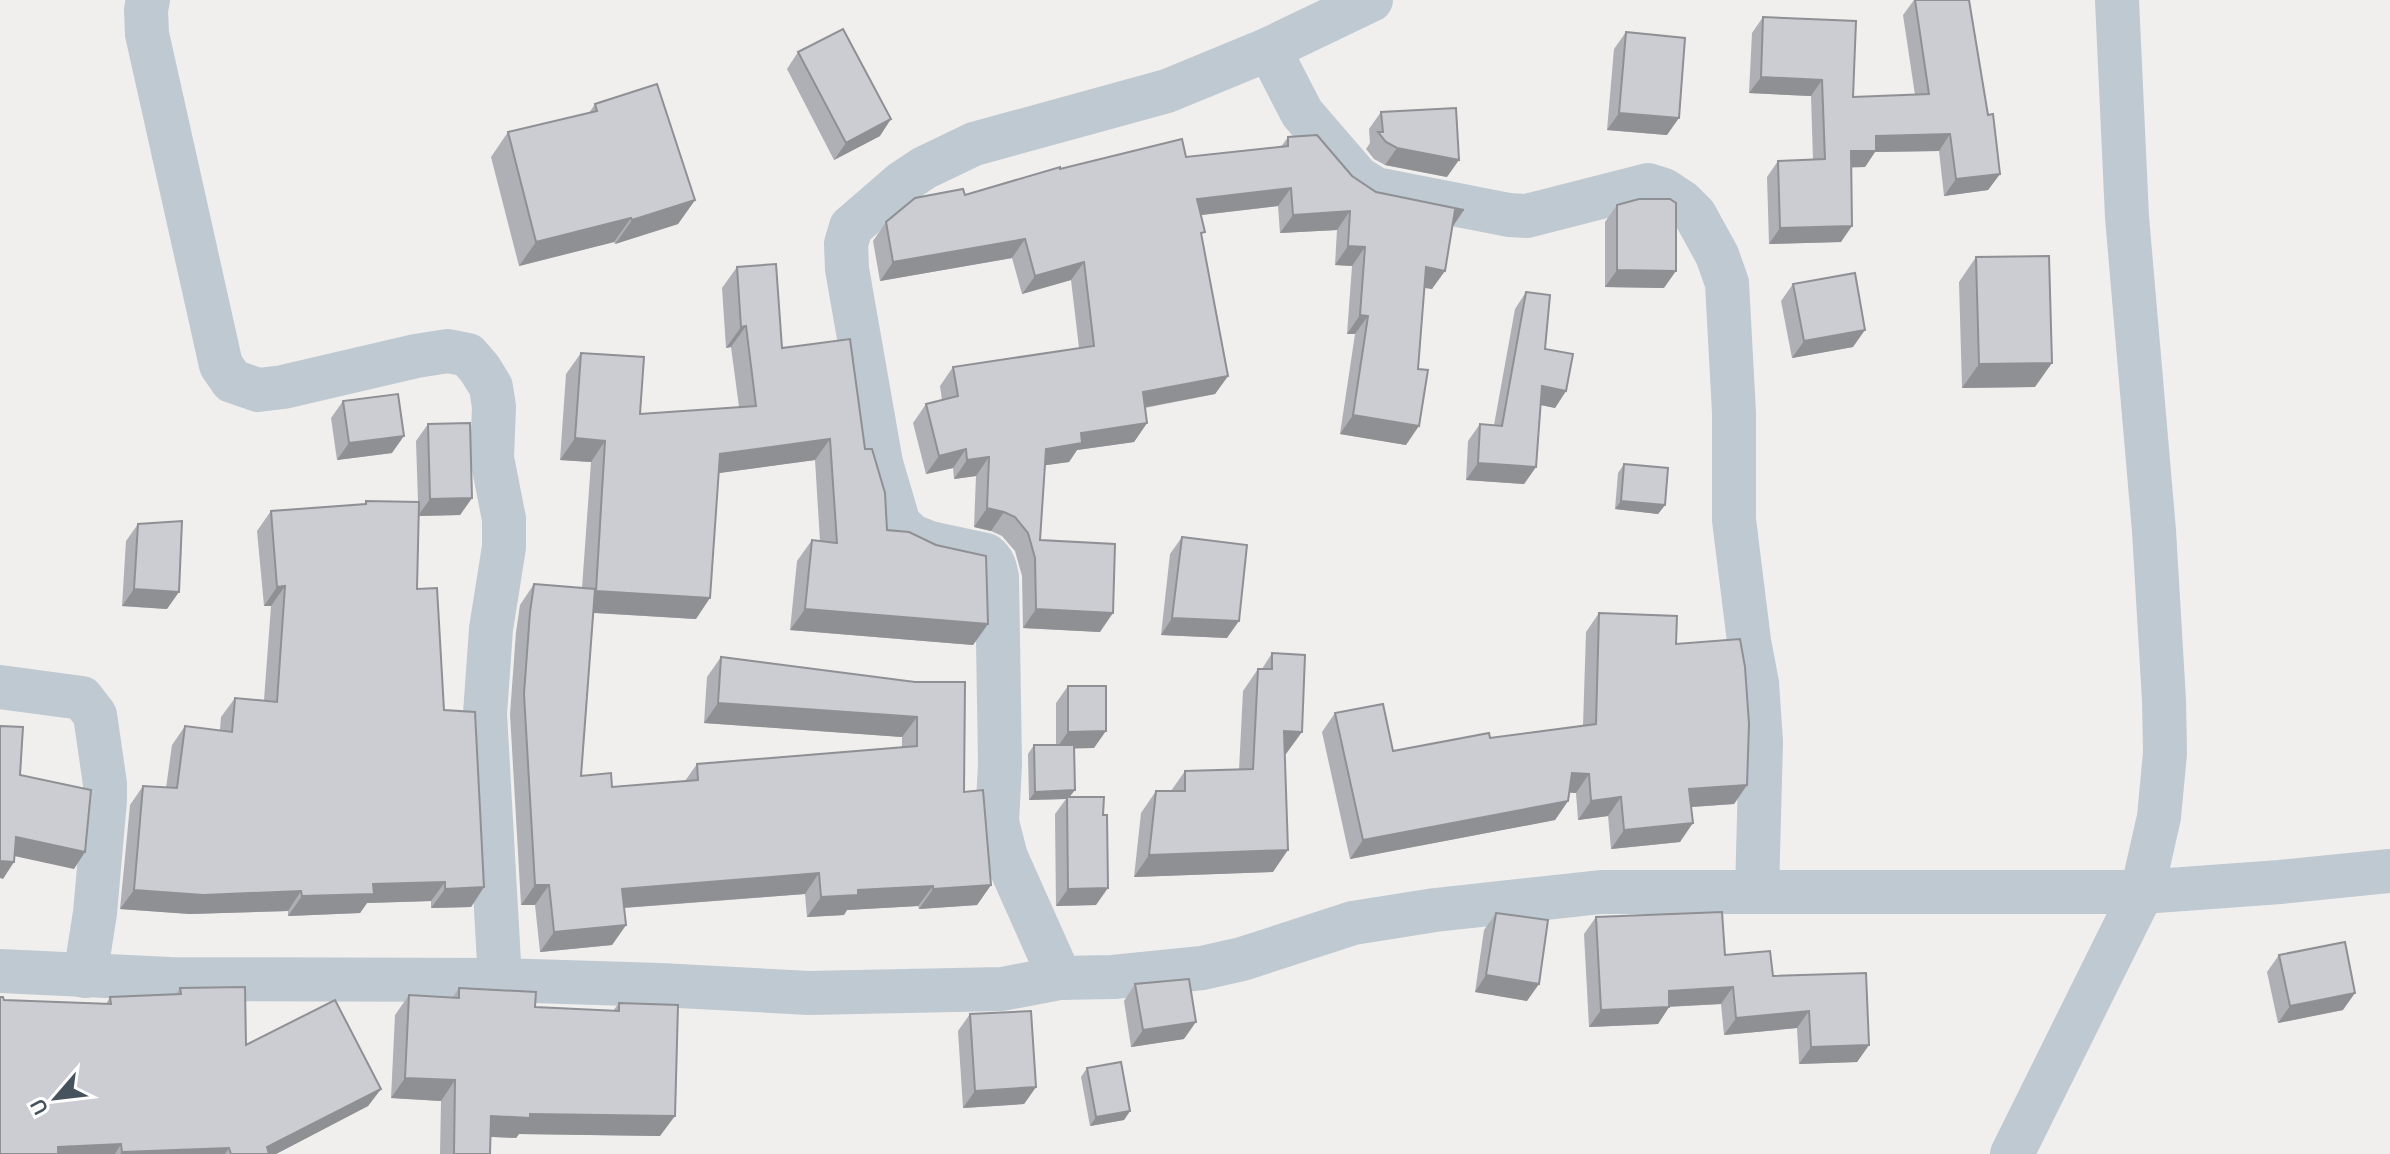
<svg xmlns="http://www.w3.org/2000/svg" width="2390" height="1154" font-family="Karla,sans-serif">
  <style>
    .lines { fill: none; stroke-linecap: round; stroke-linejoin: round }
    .street { stroke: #bec9d1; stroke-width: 44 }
    .wall { fill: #afb0b5 }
    .shaded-wall { fill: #8e9094 }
    .building { fill: #cbcdd3; stroke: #8e9094; stroke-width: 2 }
  </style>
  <rect width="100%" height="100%" fill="#f1eeee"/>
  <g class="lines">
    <!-- street -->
    <g class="street">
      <path d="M148,0L146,10L147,34L221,365L232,381L258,390L283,387L416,356L448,351L468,355L480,369L491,387L494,407L492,458L504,519V547L491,629L485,714L500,980"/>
      <path d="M1269,49L1302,113L1358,178L1376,189L1509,215L1527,216L1648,185L1664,190L1682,202L1695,215L1717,255L1727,283L1734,413V520L1749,641L1757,683L1761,742L1757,892"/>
      <path d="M0,687L82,698L95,715L105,784V800L95,913L85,976"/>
      <path d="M0,971L170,979L500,980L660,985L809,993L1002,989L1060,978L1113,977L1202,968L1242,959L1353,923L1435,910L1601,892H2142L2280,882L2390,871"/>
      <path d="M1060,978L1006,857L997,822L1000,764L997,577C995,568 994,561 986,555L930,543L912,536L899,524L881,463L847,269L846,244L851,227L903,182L924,168L974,144L1167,91L1269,49L1371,0"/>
      <path d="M2012,1154L2142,892L2159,817L2165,753L2164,700L2154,531L2127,217L2117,0"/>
    </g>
  </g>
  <!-- wall -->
  <g class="wall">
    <path d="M1914,0H1969L1988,115L2000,174L1988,190L1944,196L1939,151L1875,152L1865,167H1851L1841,242L1769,244L1767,177L1778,161L1813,160L1811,96L1749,93L1752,33L1763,17L1853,97L1915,95L1903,15Z"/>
    <path d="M1626,32L1667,135L1607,130L1614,49Z"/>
    <path d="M798,52L880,136L834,160L787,69Z"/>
    <path d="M595,104L695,200L678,224L615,244L614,242L519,266L491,157L508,132L589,113Z"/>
    <path d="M1381,112L1447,177L1385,165L1374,159L1366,149L1370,143L1369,129Z"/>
    <path d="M1288,137L1352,176L1376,192L1452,227L1432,289L1424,288L1406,445L1340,434L1355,334H1347L1352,266L1335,265L1337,230L1280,233L1278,206L1201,215L1202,236L1228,376L1215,394L1145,408L1147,423L1134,442L1077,450L1069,462L1045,465L1040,540L1100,632L1023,628L1022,576L1015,551L1002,536L991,531L974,527L976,476L954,479L953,468L926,474L913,423L926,404L942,400L940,386L953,367L1079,348L1071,280L1022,294L1012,258L880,281L873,241L886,222L965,195L1060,169L1186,157L1281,147Z"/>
    <path d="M1617,205L1664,288L1605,287V222Z"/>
    <path d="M1976,257L2035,387L1962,388L1959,282Z"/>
    <path d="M737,267L782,348L865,449L887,530L988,624L973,645L790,630L797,561L812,540L820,541L815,460L718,473L696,619L593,613L581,776L612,787L685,781L697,764L902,747V737L704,723L707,677L721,657L915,682L964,792L991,885L977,905L919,909L918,906L847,910L844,915L807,917L805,894L624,908L626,925L612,945L540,952L535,905H521L510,714L516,632L520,605L534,584L582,588L591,462L560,460L566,374L581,353L640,414L739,407L731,347L726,348L722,288Z"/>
    <path d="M1793,284L1853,347L1792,358L1781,301Z"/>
    <path d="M1526,292L1545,349L1566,391L1555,408L1541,405L1536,467L1524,484L1466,480L1468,441L1480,424L1494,425L1515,309Z"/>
    <path d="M343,401L392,453L337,460L331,418Z"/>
    <path d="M428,424L472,498L460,515L419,516L417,589L444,710L484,887L471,907L431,908V901L367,903L360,913L288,916V911L190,914L120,909L130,805L143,786L166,788L172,745L185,726L220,730L221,717L235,698L264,700L271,606H264L257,531L271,511L364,504L366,501L418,502L416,441Z"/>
    <path d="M1624,464L1665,505L1658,514L1615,509L1618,473Z"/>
    <path d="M138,524L167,609L122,606L126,541Z"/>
    <path d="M1182,537L1227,638L1161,635L1170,554Z"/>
    <path d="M1599,613L1676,644L1747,785L1734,804L1691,807L1680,842L1611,849L1608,816L1578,820L1576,793L1569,792L1568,801L1555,820L1350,859L1322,732L1335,713L1393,751L1583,726L1586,632Z"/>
    <path d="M1272,653L1286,754H1285L1273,872L1134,877L1141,813L1156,791H1171L1185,771L1239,770L1243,691L1258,669H1262Z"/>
    <path d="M1068,686L1094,748H1074L1070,797L1096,905L1056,906L1055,814L1066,799L1029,800L1028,754L1034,745H1056V703Z"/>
    <path d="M1496,913L1527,1001L1475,992L1484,930Z"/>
    <path d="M1596,917L1725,955L1773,976L1869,1045L1857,1062L1799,1064L1797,1028L1724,1035L1721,1004L1669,1007L1658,1024L1589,1027L1584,934Z"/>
    <path d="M2279,955L2343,1010L2278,1023L2267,972Z"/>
    <path d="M1135,984L1184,1039L1131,1047L1124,1001Z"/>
    <path d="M180,988L246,1045L381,1089L368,1106L276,1154H0L4,1000L106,1004L110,997L176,994Z"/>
    <path d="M459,988L535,1007L613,1011L619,1003L660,1136L519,1134L516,1138L490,1137V1154H440L441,1101L391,1098L395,1015L409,995L452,998Z"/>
    <path d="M970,1014L1036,1087L1024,1104L963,1108L958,1031Z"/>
    <path d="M1087,1068L1130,1111L1124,1120L1090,1126L1081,1077Z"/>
  </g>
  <!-- shaded-wall -->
  <g class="shaded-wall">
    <path d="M1761,77L1822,80L1811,96L1749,93Z"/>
    <path d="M1619,113L1679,118L1667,135L1607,130Z"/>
    <path d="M891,119L880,136L834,160L846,143Z"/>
    <path d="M1950,134L1939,151L1875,152L1865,167L1839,168L1851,151L1876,136Z"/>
    <path d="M1397,148L1459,160L1447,177L1385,165Z"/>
    <path d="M2000,174L1988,190L1944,196L1956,179Z"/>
    <path d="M1291,188L1278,206L1184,217L1197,199Z"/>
    <path d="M695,200L678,224L615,244L632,220Z"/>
    <path d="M1455,210H1464L1451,229Z"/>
    <path d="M1350,211L1337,230L1280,233L1293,215Z"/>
    <path d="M631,218L614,242L519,266L536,242Z"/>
    <path d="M1852,226L1841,242L1769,244L1780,228Z"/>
    <path d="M1025,239L1012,258L880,281L893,262Z"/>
    <path d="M1348,246L1365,247L1352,266L1335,265Z"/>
    <path d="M1084,262L1071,280L1022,294L1035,276Z"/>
    <path d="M1426,267L1445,271L1432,289L1413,285Z"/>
    <path d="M1617,270L1676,271L1664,288L1605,287Z"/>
    <path d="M1360,315L1368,316L1355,334H1347Z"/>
    <path d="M746,326L731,347L726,348L741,327Z"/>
    <path d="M1865,330L1853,347L1792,358L1804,341Z"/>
    <path d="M2052,363L2035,387L1962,388L1979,364Z"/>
    <path d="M1228,376L1215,394L1130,410L1143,392Z"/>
    <path d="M1542,386L1566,391L1555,408L1531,403Z"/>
    <path d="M1353,415L1419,426L1406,445L1340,434Z"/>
    <path d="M1147,423L1134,442L1077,450L1069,462L1033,467L1046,449L1081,433Z"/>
    <path d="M404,436L392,453L337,460L349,443Z"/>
    <path d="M575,438L605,441L591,462L560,460Z"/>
    <path d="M830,439L815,460L705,475L720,454Z"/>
    <path d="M966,449L953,468L926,474L939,456Z"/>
    <path d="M989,457L976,476L954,479L967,460Z"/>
    <path d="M1478,463L1536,467L1524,484L1466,480Z"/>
    <path d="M472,498L460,515L418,516L430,499Z"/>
    <path d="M1621,501L1665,505L1658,514L1615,509Z"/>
    <path d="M987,508L1004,512L991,531L974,527Z"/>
    <path d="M285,586L271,606H264L277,587Z"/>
    <path d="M134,589L179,592L167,609L122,606Z"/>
    <path d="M596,591L710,598L696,619L581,612Z"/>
    <path d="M805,609L988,624L973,645L790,630Z"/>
    <path d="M1036,609L1113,613L1100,632L1023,628Z"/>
    <path d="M1172,618L1239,621L1227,638L1161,635Z"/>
    <path d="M718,703L917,717L902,737L704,723Z"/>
    <path d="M1106,731L1094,748L1056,749L1068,732Z"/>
    <path d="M1284,731L1302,732L1286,754L1269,753Z"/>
    <path d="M1572,773L1589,774L1576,793L1559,792Z"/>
    <path d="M1747,785L1734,804L1676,808L1689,789Z"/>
    <path d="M1075,790L1068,799L1067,797L1066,799L1029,800L1035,792Z"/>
    <path d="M1621,797L1608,816L1578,820L1591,801Z"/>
    <path d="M1568,801L1555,820L1350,859L1363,840Z"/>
    <path d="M1693,823L1680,842L1611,849L1624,830Z"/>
    <path d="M16,837L85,852L74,869L5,854Z"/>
    <path d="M1288,850L1273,872L1134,877L1149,855Z"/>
    <path d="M0,861L14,862L3,879L0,878Z"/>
    <path d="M819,873L805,894L608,909L622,889Z"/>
    <path d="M445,882L431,901L367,903L360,913L288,916L302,896L373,884Z"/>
    <path d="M535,885H549L535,905H521Z"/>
    <path d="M991,885L977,905L919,909L933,889Z"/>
    <path d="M933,886L918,906L847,910L844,915L807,917L821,897L858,890Z"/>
    <path d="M484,887L471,907L431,908L445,889Z"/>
    <path d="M1108,888L1096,905L1056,906L1068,889Z"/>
    <path d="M134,890L301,891L288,911L190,914L120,909Z"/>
    <path d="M626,925L612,945L540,952L554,932Z"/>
    <path d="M1486,975L1539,984L1527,1001L1475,992Z"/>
    <path d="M1733,987L1721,1004L1659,1007H1669L1658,1024L1589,1027L1601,1010L1669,991Z"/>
    <path d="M2355,993L2343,1010L2278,1023L2290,1006Z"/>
    <path d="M1809,1011L1797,1028L1724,1035L1736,1018Z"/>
    <path d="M1196,1022L1184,1039L1131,1047L1143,1030Z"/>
    <path d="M1869,1045L1857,1062L1799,1064L1811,1047Z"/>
    <path d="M405,1078L455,1080L441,1101L391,1098Z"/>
    <path d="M1036,1087L1024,1104L963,1108L975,1091Z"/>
    <path d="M381,1089L368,1106L276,1154H262L267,1147Z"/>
    <path d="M1130,1111L1124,1120L1090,1126L1096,1117Z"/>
    <path d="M530,1114L675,1116L660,1136L519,1134L516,1138L477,1136L491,1116Z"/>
    <path d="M121,1144L115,1154H54L58,1147Z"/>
    <path d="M229,1148L225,1154H120L122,1152Z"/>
  </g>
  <!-- building -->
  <g class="building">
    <path d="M1915,0H1969L1988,115L1993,114L2000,174L1956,179L1950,134L1876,136V151H1851L1852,226L1780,228L1778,161L1825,159L1822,80L1761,77L1763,17L1856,21L1853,97L1929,94Z"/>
    <path d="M843,29L891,119L846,143L798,52Z"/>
    <path d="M1626,32L1685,38L1679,118L1619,113Z"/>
    <path d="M657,84L695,200L632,220L631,218L536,242L508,132L597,111L595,104Z"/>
    <path d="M1456,108L1459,160L1397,148L1386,142L1378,132H1383L1381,112Z"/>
    <path d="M1317,135L1352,176L1376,192L1464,210H1455L1445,271L1426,267L1418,369L1428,370L1419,426L1353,415L1368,316L1360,315L1365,247L1348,246L1350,211L1293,215L1291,188L1197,199L1205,232L1201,233L1228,376L1143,392L1147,423L1081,433L1082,443L1046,449L1040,540L1115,544L1113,613L1036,609L1035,558L1028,533L1015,517L1004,512L987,508L989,457L967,460L966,449L939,456L926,404L958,396L953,367L1094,346L1084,262L1035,276L1025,239L893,262L886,222L915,198L963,189L965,195L1060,167V169L1182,139L1186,157L1288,146V137Z"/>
    <path d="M1639,199H1670L1676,203V271L1617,270V205Z"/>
    <path d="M2049,256L2052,363L1979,364L1976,257Z"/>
    <path d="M776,264L782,348L850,339L865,449H872L885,493L887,530L909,532L936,545L986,556L988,624L805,609L812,540L837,543L830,439L720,454L710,598L596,591L605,441L575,438L581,353L644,357L640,414L756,406L746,326L741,327L737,267Z"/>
    <path d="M1855,273L1865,330L1804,341L1793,284Z"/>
    <path d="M1526,292L1550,295L1545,349L1573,354L1566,391L1542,386L1536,467L1478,463L1480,424L1502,426Z"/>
    <path d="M398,394L404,436L349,443L343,401Z"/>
    <path d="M470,423L472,498L430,499L428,424Z"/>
    <path d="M1624,464L1668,468L1665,505L1621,501Z"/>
    <path d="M366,501L419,502L417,589L437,588L444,710L475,712L484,887L445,889V882L373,884L374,894L302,896L301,891L203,895L134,890L143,786L177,788L185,726L232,732L235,698L277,702L285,586L277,587L271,511L366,504Z"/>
    <path d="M182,521L179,592L134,589L138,524Z"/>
    <path d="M1182,537L1247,545L1239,621L1172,618Z"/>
    <path d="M534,584L595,589L581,776L611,773L612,787L698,780L697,764L917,746V717L718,703L721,657L915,682H965L964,792L983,790L991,885L933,889V886L858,890V895L821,897L819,873L622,889L626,925L554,932L549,885H535L524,694L530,612Z"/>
    <path d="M1599,613L1677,616L1676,644L1740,639L1745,667L1749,724L1747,785L1689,789L1693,823L1624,830L1621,797L1591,801L1589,774L1572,773L1568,801L1363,840L1335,713L1383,704L1393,751L1489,733L1490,738L1596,724Z"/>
    <path d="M1272,653L1305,655L1302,732L1284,731L1288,850L1149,855L1156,791H1185V771L1253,769L1258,669H1272Z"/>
    <path d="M1068,686H1106V731L1068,732Z"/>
    <path d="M0,726L23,727L20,775L91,790L85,852L16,837L14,862L0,861Z"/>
    <path d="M1034,745H1074L1075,790L1035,792Z"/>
    <path d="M1067,797H1104L1103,815H1107L1108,888L1068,889Z"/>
    <path d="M1722,912L1725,955L1770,951L1773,976L1866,973L1869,1045L1811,1047L1809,1011L1736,1018L1733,987L1669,991V1007L1601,1010L1596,917Z"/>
    <path d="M1496,913L1548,920L1539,984L1486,975Z"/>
    <path d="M2345,942L2355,993L2290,1006L2279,955Z"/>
    <path d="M1189,979L1196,1022L1143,1030L1135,984Z"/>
    <path d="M245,987L246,1045L335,1000L381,1089L267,1147L269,1154H231L229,1148L122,1152L121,1144L58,1147V1154H0V997H3L4,1000L111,1004L110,997L181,994L180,988Z"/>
    <path d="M459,988L536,992L535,1007L619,1011V1003L678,1005L675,1116L530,1114V1118L491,1116L490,1154H454L455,1080L405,1078L409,995L459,998Z"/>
    <path d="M1031,1011L1036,1087L975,1091L970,1014Z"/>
    <path d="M1121,1062L1130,1111L1096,1117L1087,1068Z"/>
  </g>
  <!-- north arrow -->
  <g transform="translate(56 1098) rotate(242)" stroke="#ffffff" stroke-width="6" paint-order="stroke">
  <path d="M0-6L14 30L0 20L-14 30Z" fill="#46525c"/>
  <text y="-12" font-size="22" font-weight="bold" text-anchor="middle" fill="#46525c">U</text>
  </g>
</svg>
